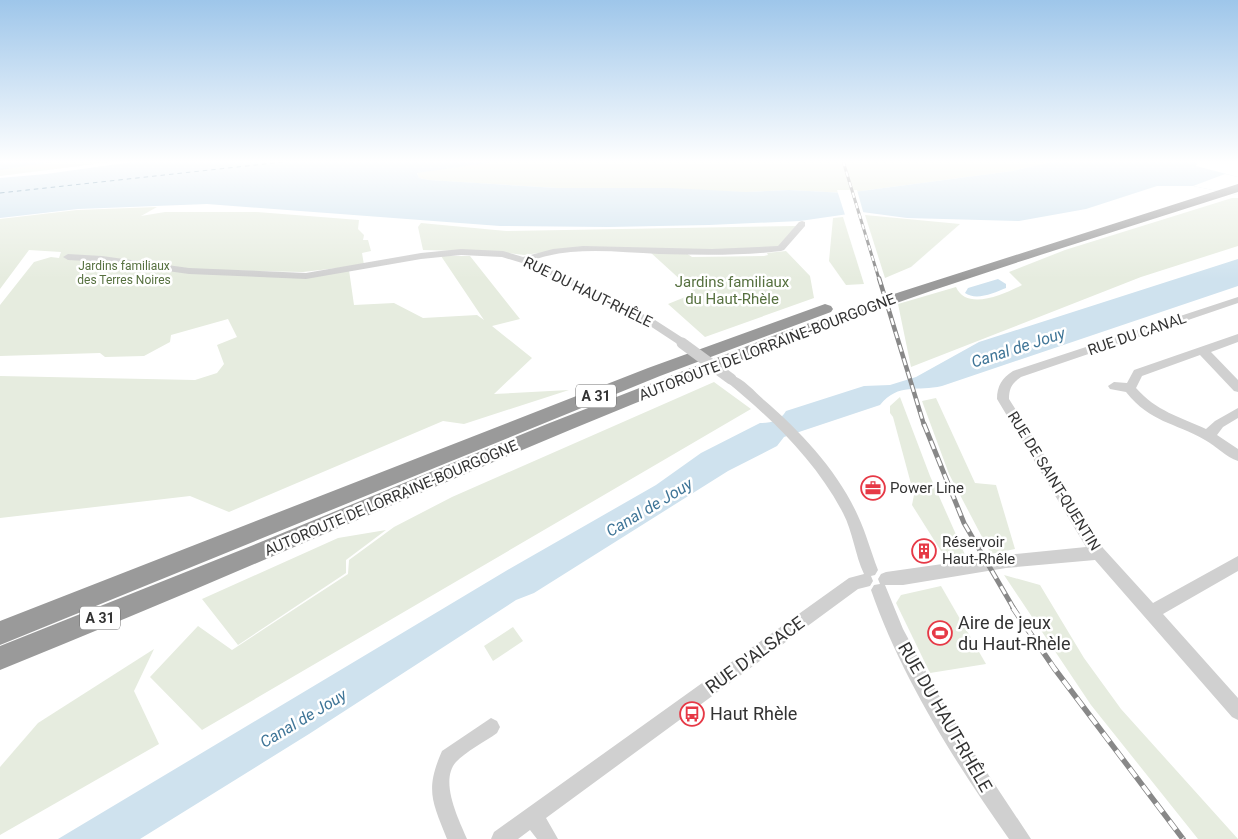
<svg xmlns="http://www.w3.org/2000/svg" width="1238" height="839" font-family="Roboto,sans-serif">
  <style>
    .green { fill: #e6ecdf }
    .water { fill: #cfe2ee }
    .pier { fill: #fff }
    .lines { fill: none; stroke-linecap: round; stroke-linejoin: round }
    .ferry { stroke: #3f7597; stroke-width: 1; stroke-dasharray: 4.5 4; stroke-linecap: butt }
    .minor { fill: #d0d0d0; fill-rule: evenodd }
    .highway { fill: #9a9a9a; fill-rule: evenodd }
    .rail-far3-casing { stroke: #888; stroke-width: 3 }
    .rail-far2-casing { stroke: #888; stroke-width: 4.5 }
    .rail-far1-casing { stroke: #888; stroke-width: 5 }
    .rail-casing { stroke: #888; stroke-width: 5.5 }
    .rail-far3 { stroke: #fff; stroke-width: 2; stroke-dasharray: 5.5; stroke-linecap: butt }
    .rail-far2 { stroke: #fff; stroke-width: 2.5; stroke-dasharray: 7; stroke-linecap: butt }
    .rail-far1 { stroke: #fff; stroke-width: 3; stroke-dasharray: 9; stroke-linecap: butt }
    .rail { stroke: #fff; stroke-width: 4; stroke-dasharray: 11; stroke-linecap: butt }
    .minor-bridge { stroke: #d0d0d0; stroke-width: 11 }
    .labels { text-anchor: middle; stroke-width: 5; stroke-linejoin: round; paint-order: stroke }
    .far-park-label { font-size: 12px; fill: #56703f; stroke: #fff }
    .shield { fill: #fff; stroke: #707070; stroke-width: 1 }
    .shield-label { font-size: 14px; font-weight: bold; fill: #333 }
    .park-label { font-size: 15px; fill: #56703f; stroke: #fff }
    .street-label { font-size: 15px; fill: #333; stroke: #fff }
    .poi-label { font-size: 15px; fill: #333; stroke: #fff; text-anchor: start }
    .water-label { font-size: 16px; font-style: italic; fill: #3f7597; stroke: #fff }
    .near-poi-label { font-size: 18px; fill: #333; stroke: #fff; text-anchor: start }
    .near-street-label { font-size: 18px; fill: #333; stroke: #fff }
  </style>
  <rect width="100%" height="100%" fill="#fff"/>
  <!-- green -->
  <g class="green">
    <path d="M32,161H120L0,176V168Z"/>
    <path d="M501,161H1056L1012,171L846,193L789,190L746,192L557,188L429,180L419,178L417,172Z"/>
    <path d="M1232,198H1238V246L1141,277L911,367L898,304L956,287C967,312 1006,293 1022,285L1009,272L1065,250Z"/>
    <path d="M157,207L141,216L165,212H257L359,220L358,229L364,235L363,240H368L371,251L362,253L364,265L303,272L208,270L296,276L349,270L354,305L394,303L423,318L477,315L484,320L441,256H470L520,319L492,326L532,358L494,394L569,390L464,424L443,421L229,512L190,496L0,518V376L195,380L217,373L224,364L217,345L237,337L228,319L171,335L170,342L144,356L105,357L100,353L0,356V305L34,262L51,257L59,258L61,252L29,250L0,289V219L77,210Z"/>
    <path d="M865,215L960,224L911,267L885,278Z"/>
    <path d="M843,217L864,284L846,285L829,261L833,218Z"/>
    <path d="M421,223L506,231L796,226L778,247L736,250L582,247L524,255L500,252L423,250L418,227Z"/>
    <path d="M786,251L810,276L814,298L705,337L668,304L695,293L650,252L686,253L692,257L764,256L768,255L767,253Z"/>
    <path d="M714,382L751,409L202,730L150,677L198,626L232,650L348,574L349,560L394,527L452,497Z"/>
    <path d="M900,397L930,476L966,557L946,559L912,505L914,495L893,417L890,413V406Z"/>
    <path d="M936,398L975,483L996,485L1015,549L991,554L949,474L922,401Z"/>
    <path d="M386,530L346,560V573L238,645L202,599L338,538Z"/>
    <path d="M1004,575L1040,585L1084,658L1121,709L1238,839H1198L1091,705Z"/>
    <path d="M941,586L986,664L930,673L896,603L901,595Z"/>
    <path d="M513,627L523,641L493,661L484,646Z"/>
    <path d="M154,649L134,691L159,744L0,835V767L38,723Z"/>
  </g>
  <!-- water -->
  <g class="water">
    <path d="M0,161H58L0,170Z"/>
    <path d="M139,161H501L417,173L419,178L429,180L557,188H670L746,192L789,190L846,193L1012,171L1056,161H1199L1196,166L1238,177V195L1193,186H1157L1086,209L1019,221L907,218L862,212L800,221L709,225L608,227L500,226L207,204L78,209L0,218V178L46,174Z"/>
    <path d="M1238,259V286L942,386C917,392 899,382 880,405L784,437L777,446L728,471L534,593L516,600L309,734L140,839H58L511,568L656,485L701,453L760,423C772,423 780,421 786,411L864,386L890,385L916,377L979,342Z"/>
    <path d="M998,279L1006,284V288C994,293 976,301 965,293L968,288Z"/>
  </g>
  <!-- pier -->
  <g class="pier">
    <path d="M1225,174L1238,177V195L1193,186Z"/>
    <path d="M837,190H857L864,215H845Z"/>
  </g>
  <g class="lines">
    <!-- ferry -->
    <path class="ferry" d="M0,193L292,161"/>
    <!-- minor -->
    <g class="minor">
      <path d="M802,221L805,222V226L784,250L781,251C740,256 700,255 659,254C617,252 573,246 533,260L655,320L686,340L688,343L682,347L647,324L606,303L532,266L502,257L461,255L421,259L306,279L189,274L102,262L68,260L63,257L68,254L102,256L189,268L306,273L421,253L461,249L503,251L523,257L553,249L583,246L712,249L778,246L799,222Z"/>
      <path d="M1238,297V303L1021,377C1012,383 1009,388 1009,399L1103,548L1153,603L1238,556V571L1163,614L1238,698V720L1232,717L1095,560L1006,568L903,585H885L903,629L937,692L974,753L1031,839H1009C956,764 901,677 871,590L874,585L880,584L878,579L881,574L886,572L1006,555L1086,547L997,399C997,386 1002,378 1013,371Z"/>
      <path d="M1238,334V342L1211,352L1238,380V392L1234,391L1200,355L1142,376L1136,388C1156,411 1180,417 1206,429L1215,421L1238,408V418L1223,427L1217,435L1238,449V461C1226,457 1216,446 1205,440C1174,422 1151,423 1126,392L1110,389L1108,386L1114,382L1127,383L1134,370Z"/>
      <path d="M731,375C743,378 755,392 764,400C801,432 838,471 858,516C866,533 871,552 878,570L875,575L871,576L873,581L870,586L858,589L546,818L558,839H537L530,830L518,839H491L494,832L842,583L849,578L864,574C855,555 853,532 843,513C816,461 771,418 727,382L725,379Z"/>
      <path d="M491,718L497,721L500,727L497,733C486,741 465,752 456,762C439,781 459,820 467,839H447C432,801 425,790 442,751Z"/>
    </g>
    <!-- highway -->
    <g class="highway">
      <path d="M1238,184V192C1090,240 940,284 795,340C527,442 266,563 0,670V646L251,546L547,424L783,332L900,292Z"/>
      <path d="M825,304L831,306L833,309L831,312L660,376L0,645V621L648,368Z"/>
    </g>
    <!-- rail-far3 casing -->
    <g class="rail-far3-casing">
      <path id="rail-far3" d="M843,161L879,279"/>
    </g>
    <!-- rail-far2 casing -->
    <g class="rail-far2-casing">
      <path id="rail-far2" d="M879,278L924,425"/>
    </g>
    <!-- rail-far1 casing -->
    <g class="rail-far1-casing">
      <path id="rail-far1" d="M924,424L964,523L1014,609"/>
    </g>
    <!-- rail casing -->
    <g class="rail-casing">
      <path id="rail" d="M1013,608L1054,668L1183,839"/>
    </g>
    <!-- rail-far3 -->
    <use href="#rail-far3" class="rail-far3"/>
    <!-- rail-far2 -->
    <use href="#rail-far2" class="rail-far2"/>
    <!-- rail-far1 -->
    <use href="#rail-far1" class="rail-far1"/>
    <!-- rail -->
    <use href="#rail" class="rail"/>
    <!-- minor-bridge -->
    <path class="minor-bridge" d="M682,343L731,379"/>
  </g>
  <!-- sky -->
  <linearGradient id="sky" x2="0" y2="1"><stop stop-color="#9ec6ea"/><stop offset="0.58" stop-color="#fff"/><stop offset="1" stop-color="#fff" stop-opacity="0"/></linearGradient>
  <rect width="1238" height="279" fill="url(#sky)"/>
  <!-- icons -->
  <defs>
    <g id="office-ring" transform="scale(1.25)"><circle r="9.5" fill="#fff" stroke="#e63946" stroke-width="1.5"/><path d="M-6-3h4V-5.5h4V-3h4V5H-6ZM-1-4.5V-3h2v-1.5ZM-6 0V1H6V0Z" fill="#e63946"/></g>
    <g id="building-ring" transform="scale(1.25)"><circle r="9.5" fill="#fff" stroke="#e63946" stroke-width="1.5"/><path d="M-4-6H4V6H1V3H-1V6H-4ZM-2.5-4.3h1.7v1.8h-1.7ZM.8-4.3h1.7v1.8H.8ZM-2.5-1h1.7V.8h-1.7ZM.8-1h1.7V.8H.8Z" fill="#e63946"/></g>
    <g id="stadium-ring" transform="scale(1.25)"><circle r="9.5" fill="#fff" stroke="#e63946" stroke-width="1.5"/><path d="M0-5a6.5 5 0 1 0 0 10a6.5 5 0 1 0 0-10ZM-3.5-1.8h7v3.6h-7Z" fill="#e63946"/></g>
    <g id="bus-ring" transform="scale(1.25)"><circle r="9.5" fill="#fff" stroke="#e63946" stroke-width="1.5"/><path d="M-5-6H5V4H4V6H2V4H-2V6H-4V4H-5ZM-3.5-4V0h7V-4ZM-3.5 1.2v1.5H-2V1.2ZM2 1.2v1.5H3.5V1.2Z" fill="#e63946"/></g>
  </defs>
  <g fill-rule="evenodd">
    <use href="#office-ring" x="873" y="488"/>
    <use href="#building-ring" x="924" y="551"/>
    <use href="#stadium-ring" x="940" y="633"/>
    <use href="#bus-ring" x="692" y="714"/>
  </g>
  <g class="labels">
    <!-- far-park labels -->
    <g class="far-park-label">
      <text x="124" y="270">Jardins familiaux<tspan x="124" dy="14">des Terres Noires</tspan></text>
    </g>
    <!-- shield labels -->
    <g class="shield">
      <rect x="576" y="384.5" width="40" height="23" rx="4"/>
      <rect x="80" y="606.5" width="40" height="23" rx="4"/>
    </g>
    <g class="shield-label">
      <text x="596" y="401">A 31</text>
      <text x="100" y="623">A 31</text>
    </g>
    <!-- park labels -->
    <g class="park-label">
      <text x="732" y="287">Jardins familiaux<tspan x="732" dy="17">du Haut-Rhèle</tspan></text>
    </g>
    <!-- street labels -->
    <g class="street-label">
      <text transform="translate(588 292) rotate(26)" y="5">RUE DU HAUT-RHÊLE</text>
      <text transform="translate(1137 334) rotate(-19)" y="5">RUE DU CANAL</text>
      <text transform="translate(767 347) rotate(-21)" y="5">AUTOROUTE DE LORRAINE-BOURGOGNE</text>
      <text transform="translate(1054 481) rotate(58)" y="5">RUE DE SAINT-QUENTIN</text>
      <text transform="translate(391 498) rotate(-23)" y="5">AUTOROUTE DE LORRAINE-BOURGOGNE</text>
    </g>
    <!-- poi labels -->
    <g class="poi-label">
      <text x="890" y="493">Power Line</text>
      <text x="942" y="547">Réservoir<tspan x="942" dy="17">Haut-Rhêle</tspan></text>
    </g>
    <!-- water labels -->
    <g class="water-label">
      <text transform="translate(1018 347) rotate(-18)" y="6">Canal de Jouy</text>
      <text transform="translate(649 507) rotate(-31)" y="6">Canal de Jouy</text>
      <text transform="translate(303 718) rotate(-31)" y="6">Canal de Jouy</text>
    </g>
    <!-- near-poi labels -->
    <g class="near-poi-label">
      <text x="958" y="629">Aire de jeux<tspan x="958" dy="21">du Haut-Rhèle</tspan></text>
      <text x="710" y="720">Haut Rhèle</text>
    </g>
    <!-- near-street labels -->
    <g class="near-street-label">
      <text transform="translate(755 655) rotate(-36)" y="6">RUE D'ALSACE</text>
      <text transform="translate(945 717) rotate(60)" y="6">RUE DU HAUT-RHÊLE</text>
    </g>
  </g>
</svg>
